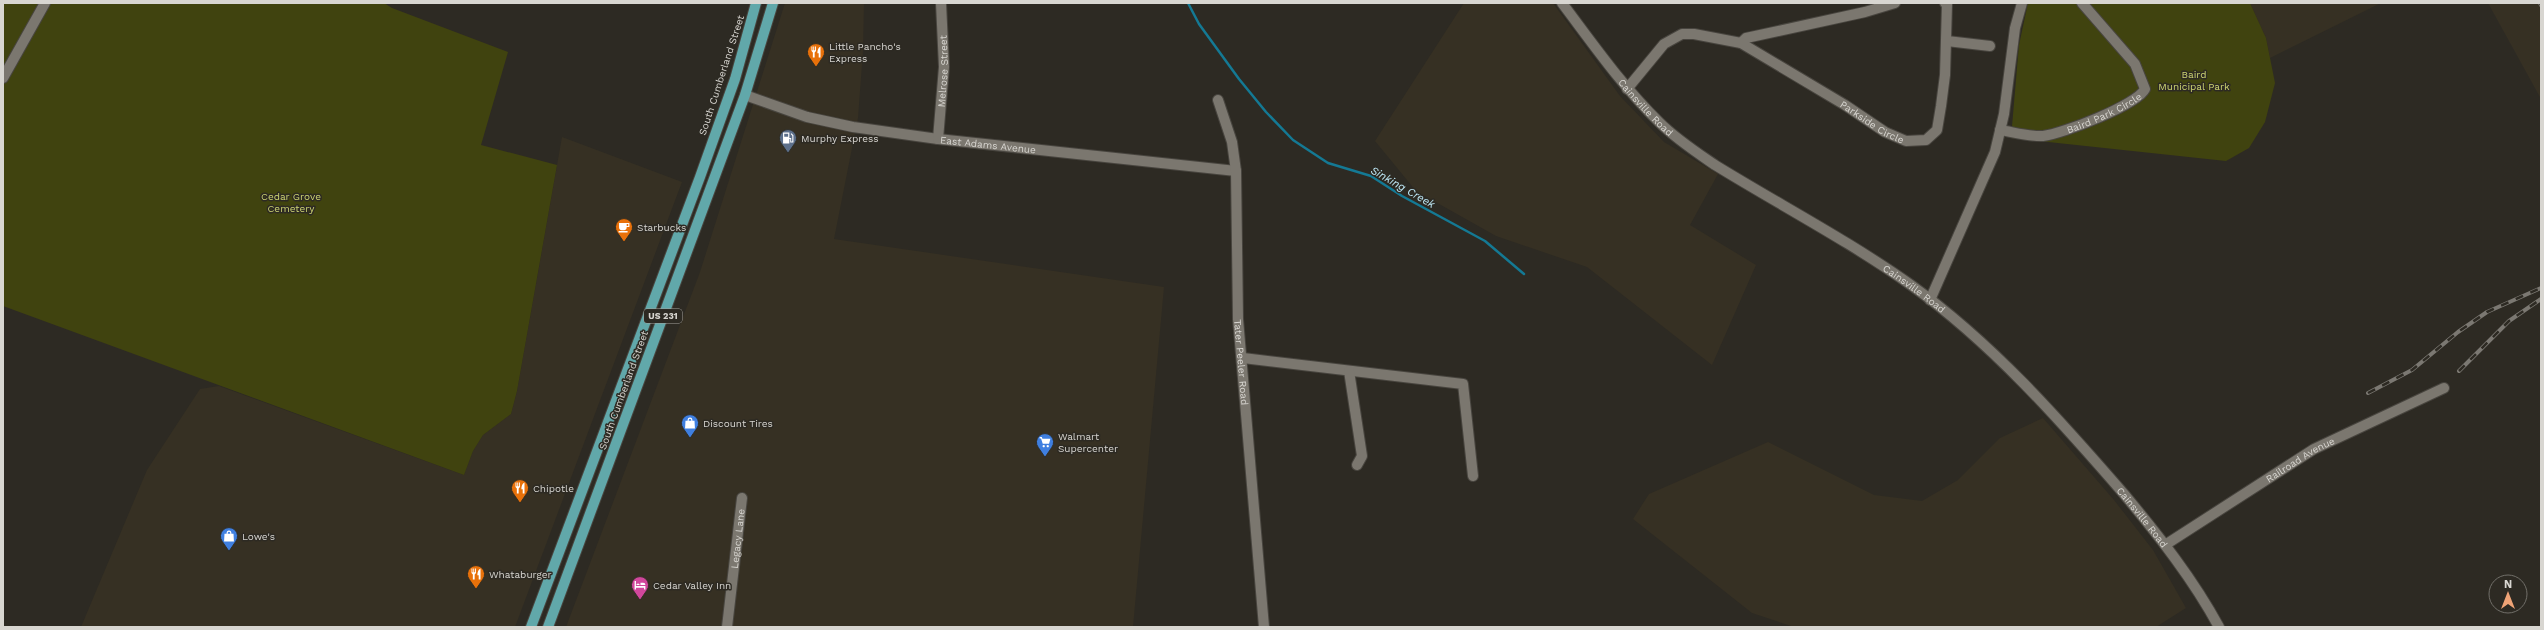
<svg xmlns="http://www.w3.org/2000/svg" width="2544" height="630" font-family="'Work Sans',sans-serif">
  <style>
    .built { fill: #363023 }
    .green { fill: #40430f }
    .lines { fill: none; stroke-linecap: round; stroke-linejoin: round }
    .stream { stroke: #147994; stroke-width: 2.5 }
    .street-casing { stroke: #48453f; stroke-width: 12 }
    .secondary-casing { stroke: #48453f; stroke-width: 12 }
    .primary-casing { stroke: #48453f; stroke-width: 12 }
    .street { stroke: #7b776f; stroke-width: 10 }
    .secondary { stroke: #7b776f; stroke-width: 10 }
    .primary { stroke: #61a8aa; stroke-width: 10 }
    .rail-casing { stroke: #7b7872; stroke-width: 4 }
    .rail { stroke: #2d2a23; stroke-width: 2.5; stroke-dasharray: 8; stroke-linecap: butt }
    .labels { text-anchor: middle; stroke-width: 3; stroke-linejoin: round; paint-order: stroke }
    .shield { fill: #2d2a23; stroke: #a5a29d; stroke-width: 1 }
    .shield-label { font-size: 9px; font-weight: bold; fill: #d8d6d1 }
    .poi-label { font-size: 10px; fill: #d8d6d1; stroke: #2d2a23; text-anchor: start }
    .street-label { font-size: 10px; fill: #d8d6d1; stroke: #2d2a23 }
    .park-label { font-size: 10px; fill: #ced572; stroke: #2d2a23 }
    .water-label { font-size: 11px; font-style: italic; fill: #c0ebfa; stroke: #2d2a23 }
  </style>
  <rect width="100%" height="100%" fill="#2d2a23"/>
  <!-- built -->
  <g class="built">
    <path d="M785,3H864L863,51L858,118L834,239L1164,287L1133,627H566L700,272Z"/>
    <path d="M1464,3H1553L1620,96L1664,142L1718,174L1690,225L1756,265L1712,365L1587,267L1496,236L1416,191L1375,141Z"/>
    <path d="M2250,3H2381L2270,58L2266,38Z"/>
    <path d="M2488,3H2541V99Z"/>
    <path d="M562,137L682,182L515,627H81L147,470L200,389L219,386L464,475L473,451L483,435L511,414L517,391Z"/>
    <path d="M2043,418L2114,500L2153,550L2186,608L2156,627H1794L1752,613L1633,519L1649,494L1768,442L1874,495L1922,501L1958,480L2000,438Z"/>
  </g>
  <!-- green -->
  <g class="green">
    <path d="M3,3H384L392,8L508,52L481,145L557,165L517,391L511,414L483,435L473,451L464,475L3,306Z"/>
    <path d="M2028,3H2250L2266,38L2275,83L2265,122L2249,148L2226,161L2011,138L2019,45Z"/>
  </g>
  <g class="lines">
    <!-- stream -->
    <path class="stream" d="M1188,3L1199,24L1239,79L1266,112L1293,140L1328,163L1371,176L1402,196L1485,241L1524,274"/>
    <!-- street casing -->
    <g class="street-casing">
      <g id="street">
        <path d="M1947,41L1990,46"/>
        <path d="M1741,43L1746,38L1865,12L1895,3"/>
        <path id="s1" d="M1627,89L1664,44L1682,34H1694L1741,43L1845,105L1885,132L1906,141L1926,140L1937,130L1941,106L1945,75L1947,4L1945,3"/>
        <path id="s2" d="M745,95L807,117L853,127L938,139L1236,171"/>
        <path id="s3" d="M1218,100L1232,142L1236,171L1238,319L1264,627"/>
        <path id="s4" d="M2000,130C2013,132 2030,137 2043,136C2062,134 2137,105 2145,89L2135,64L2082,3"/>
        <path id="s5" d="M938,139L944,67L941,3"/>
        <path d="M1930,300L1995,152L2004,114L2015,28L2022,3"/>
        <path d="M1243,358L1463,384L1473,476"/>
        <path d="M1349,371L1362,456L1357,465"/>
        <path id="s6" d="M2165,545L2314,449L2444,388"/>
        <path id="s7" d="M727,627L742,498"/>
      </g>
    </g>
    <!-- secondary casing -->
    <g class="secondary-casing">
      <g id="secondary">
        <path id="s8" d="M1562,3C1593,44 1622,86 1659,122C1676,139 1696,152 1715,165C1780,205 1849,241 1911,285C1992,343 2059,419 2124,494C2159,536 2193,579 2219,627"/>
        <path d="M3,78L45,3"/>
      </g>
    </g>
    <!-- primary casing -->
    <g class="primary-casing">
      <g id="primary">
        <path d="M531,627L700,177L735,79L756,3"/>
        <path d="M548,627L745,95L773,3"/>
      </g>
    </g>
    <!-- street -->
    <use href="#street" class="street"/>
    <!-- secondary -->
    <use href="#secondary" class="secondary"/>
    <!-- primary -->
    <use href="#primary" class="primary"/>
    <!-- rail casing -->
    <g class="rail-casing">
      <g id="rail">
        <path d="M2540,3L2541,5"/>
        <path d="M2459,371L2509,321L2541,299"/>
        <path d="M2368,393L2412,370L2458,332L2487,312L2541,288"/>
      </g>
    </g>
    <!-- rail -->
    <use href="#rail" class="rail"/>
  </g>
  <!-- icons -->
  <defs>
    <g id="restaurant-pin" transform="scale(0.9)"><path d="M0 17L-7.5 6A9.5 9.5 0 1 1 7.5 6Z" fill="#e8710a" stroke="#2d2a23"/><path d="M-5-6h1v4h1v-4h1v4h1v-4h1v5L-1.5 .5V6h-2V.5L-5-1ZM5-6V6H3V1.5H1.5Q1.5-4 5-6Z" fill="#fff"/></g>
    <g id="fuel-pin" transform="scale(0.9)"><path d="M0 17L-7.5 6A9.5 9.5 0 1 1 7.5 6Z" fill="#5c6f8a" stroke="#2d2a23"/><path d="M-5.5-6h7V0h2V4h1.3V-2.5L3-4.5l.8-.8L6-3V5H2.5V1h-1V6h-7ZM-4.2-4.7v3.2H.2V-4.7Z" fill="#fff"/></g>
    <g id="cafe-pin" transform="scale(0.9)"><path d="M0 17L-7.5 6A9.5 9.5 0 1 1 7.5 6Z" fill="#e8710a" stroke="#2d2a23"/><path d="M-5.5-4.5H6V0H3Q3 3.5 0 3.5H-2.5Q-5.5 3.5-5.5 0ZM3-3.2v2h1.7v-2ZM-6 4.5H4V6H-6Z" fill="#fff"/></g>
    <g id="shop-pin" transform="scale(0.9)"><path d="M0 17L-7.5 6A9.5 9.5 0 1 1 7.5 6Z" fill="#3f7fe0" stroke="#2d2a23"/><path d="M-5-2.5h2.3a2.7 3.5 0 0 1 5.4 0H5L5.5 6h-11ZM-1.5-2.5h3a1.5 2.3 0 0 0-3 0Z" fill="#fff"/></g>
    <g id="supermarket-pin" transform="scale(0.9)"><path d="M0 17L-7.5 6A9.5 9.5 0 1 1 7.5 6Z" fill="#3f7fe0" stroke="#2d2a23"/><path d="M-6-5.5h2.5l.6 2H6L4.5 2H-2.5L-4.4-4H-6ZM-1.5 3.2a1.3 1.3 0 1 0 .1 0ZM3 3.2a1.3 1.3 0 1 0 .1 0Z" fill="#fff"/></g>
    <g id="hotel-pin" transform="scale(0.9)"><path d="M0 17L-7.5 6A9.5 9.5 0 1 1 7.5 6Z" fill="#d1479c" stroke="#2d2a23"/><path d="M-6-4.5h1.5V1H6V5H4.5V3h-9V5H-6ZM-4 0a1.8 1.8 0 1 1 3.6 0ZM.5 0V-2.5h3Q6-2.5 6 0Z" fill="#fff"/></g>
  </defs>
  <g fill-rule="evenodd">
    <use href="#restaurant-pin" x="816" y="52"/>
    <use href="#fuel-pin" x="788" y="138"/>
    <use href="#cafe-pin" x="624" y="227"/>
    <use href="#shop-pin" x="690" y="423"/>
    <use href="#supermarket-pin" x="1045" y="442"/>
    <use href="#restaurant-pin" x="520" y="488"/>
    <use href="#shop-pin" x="229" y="536"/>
    <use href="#restaurant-pin" x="476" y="574"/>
    <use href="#hotel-pin" x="640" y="585"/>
  </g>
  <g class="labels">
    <!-- shield labels -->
    <rect class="shield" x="644" y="309" width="38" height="14" rx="3"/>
    <g class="shield-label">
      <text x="663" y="319">US 231</text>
    </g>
    <!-- poi labels -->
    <g class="poi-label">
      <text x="829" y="50">Little Pancho's<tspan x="829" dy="12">Express</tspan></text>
      <text x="801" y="142">Murphy Express</text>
      <text x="637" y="231">Starbucks</text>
      <text x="703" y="427">Discount Tires</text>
      <text x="1058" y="440">Walmart<tspan x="1058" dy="12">Supercenter</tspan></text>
      <text x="533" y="492">Chipotle</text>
      <text x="242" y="540">Lowe's</text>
      <text x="489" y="578">Whataburger</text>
      <text x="653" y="589">Cedar Valley Inn</text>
    </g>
    <!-- street labels -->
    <g class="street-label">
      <text dy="4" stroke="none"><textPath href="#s5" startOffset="68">Melrose Street</textPath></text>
      <text transform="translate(721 75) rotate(-72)" y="4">South Cumberland Street</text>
      <text dy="4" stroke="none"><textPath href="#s8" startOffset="134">Cainsville Road</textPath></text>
      <text dy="4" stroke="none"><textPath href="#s4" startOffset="109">Baird Park Circle</textPath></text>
      <text dy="4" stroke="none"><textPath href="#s1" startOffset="292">Parkside Circle</textPath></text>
      <text dy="4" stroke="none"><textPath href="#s2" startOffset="249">East Adams Avenue</textPath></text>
      <text dy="4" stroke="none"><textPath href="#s8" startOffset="459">Cainsville Road</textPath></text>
      <text dy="4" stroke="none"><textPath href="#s3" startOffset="265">Tater Peeler Road</textPath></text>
      <text transform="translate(623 390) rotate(-70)" y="4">South Cumberland Street</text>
      <text dy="4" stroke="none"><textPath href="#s6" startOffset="160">Railroad Avenue</textPath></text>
      <text dy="4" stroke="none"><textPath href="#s8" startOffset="783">Cainsville Road</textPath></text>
      <text dy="4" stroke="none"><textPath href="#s7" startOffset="89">Legacy Lane</textPath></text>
    </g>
    <!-- park labels -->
    <g class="park-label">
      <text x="2194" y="78">Baird<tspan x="2194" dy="12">Municipal Park</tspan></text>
      <text x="291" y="200">Cedar Grove<tspan x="291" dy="12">Cemetery</tspan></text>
    </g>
    <!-- water labels -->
    <g class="water-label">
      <text transform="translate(1403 187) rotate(30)" y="4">Sinking Creek</text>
    </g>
  </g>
  <!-- border -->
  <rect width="2544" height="630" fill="none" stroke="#d8d6d1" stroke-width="8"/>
  <!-- north arrow -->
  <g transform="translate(2508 594)"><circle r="19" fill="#2d2a23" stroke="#716f69"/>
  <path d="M0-3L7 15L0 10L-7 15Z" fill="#efa376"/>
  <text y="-6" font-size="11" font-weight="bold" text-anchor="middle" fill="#d8d6d1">N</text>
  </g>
</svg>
